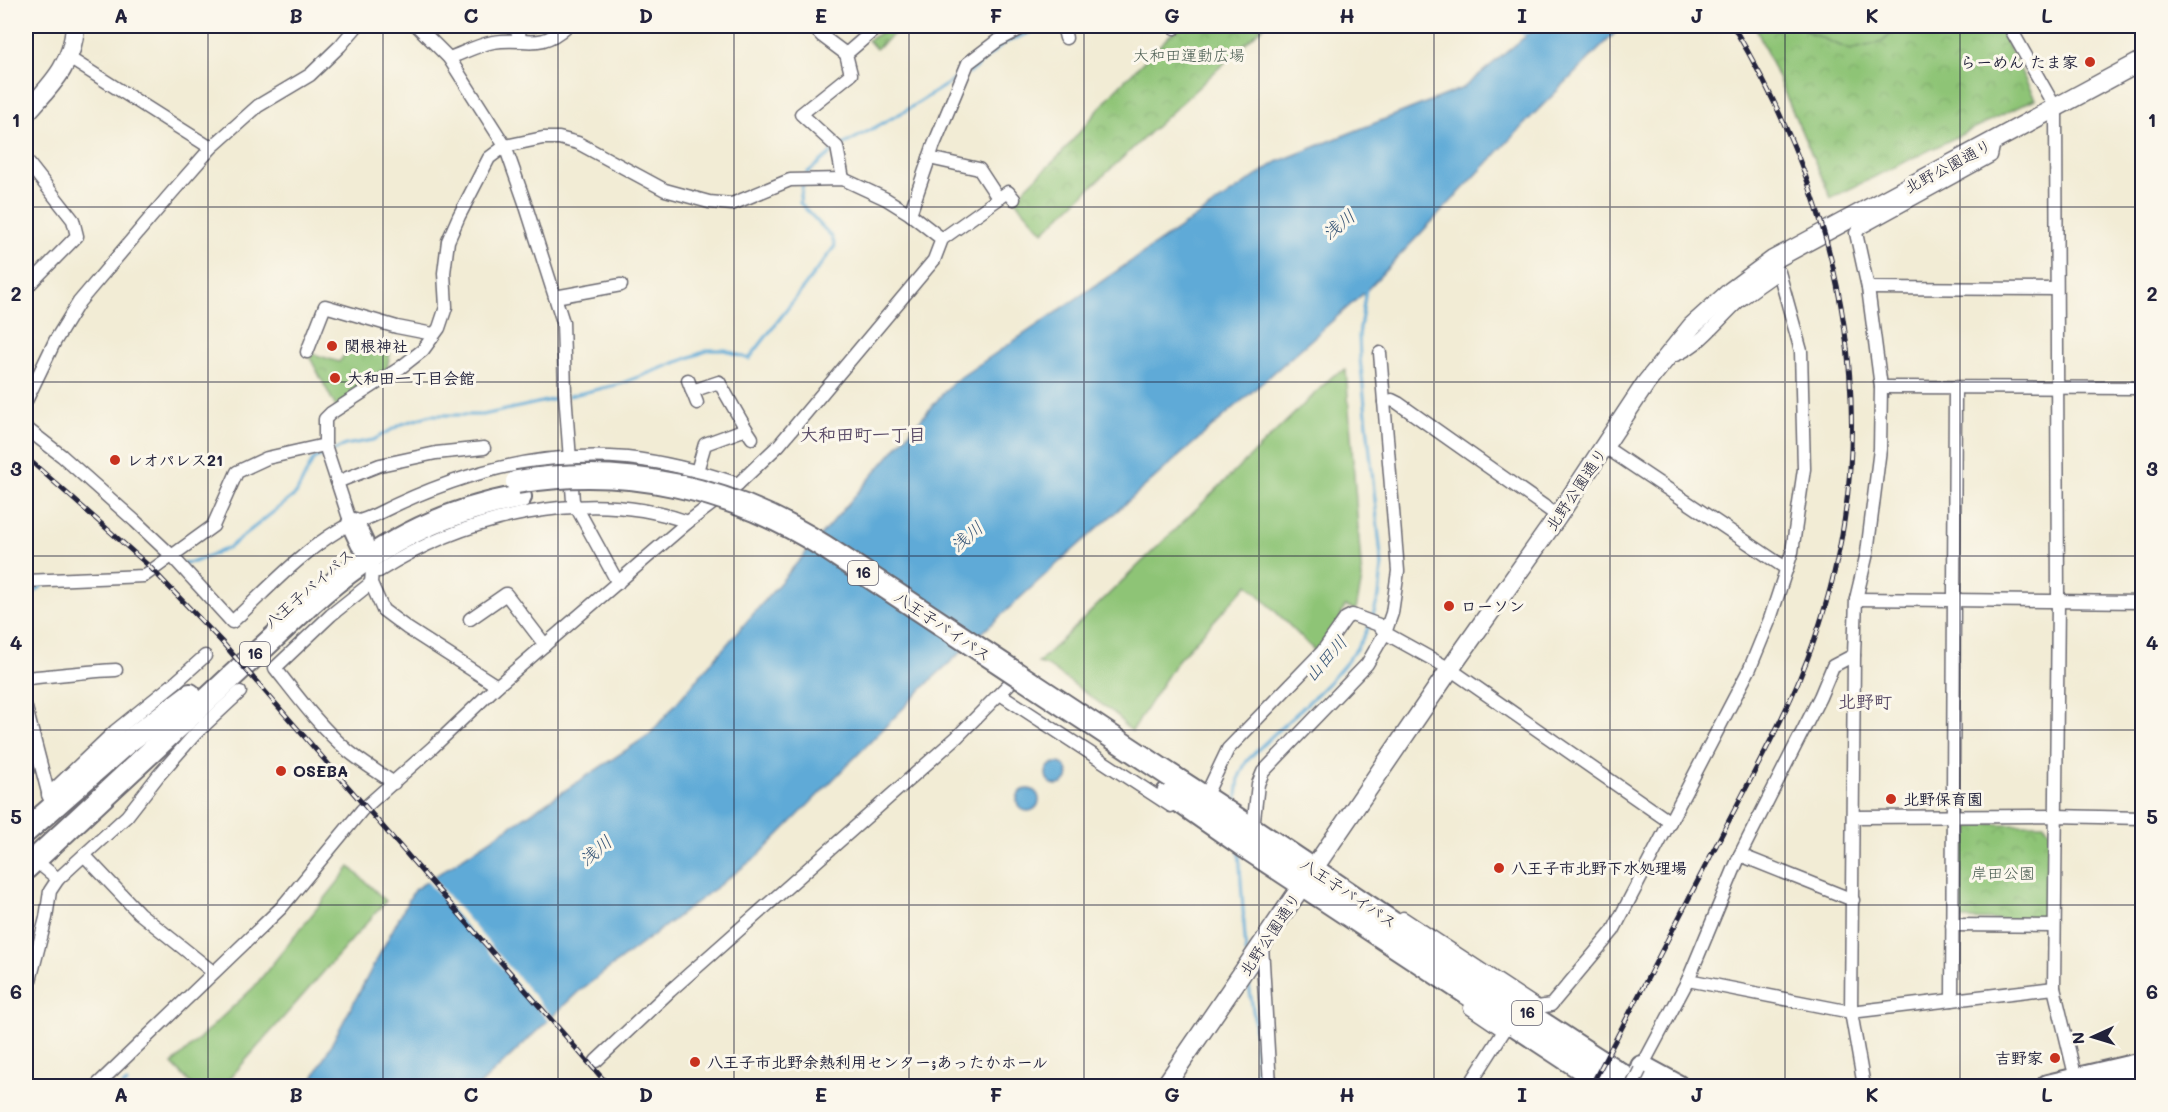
<svg xmlns="http://www.w3.org/2000/svg" width="2168" height="1112" font-family="Mali,'Klee One',sans-serif">
  <style>
    .cemetery { fill: url(#cemetery-stones); stroke: #587358; stroke-width: 1.5 }
    .park { fill: url(#park-crowns); stroke: #587358; stroke-width: 1.5 }
    .pitch { fill: #8ec476; stroke: #587358; stroke-width: 1.5 }
    .water { fill: #5eaad7; stroke: #406689; stroke-width: 1.5 }
    .pier { fill: #f2ecd5 }
    .lines { fill: none; stroke-linecap: round; stroke-linejoin: round }
    .stream { stroke: #5eaad7; stroke-width: 3 }
    .street-casing { stroke: #6b6971; stroke-width: 15 }
    .secondary-casing { stroke: #6b6971; stroke-width: 21 }
    .highway-casing { stroke: #6b6971; stroke-width: 26 }
    .street { stroke: #fff; stroke-width: 12 }
    .secondary { stroke: #fff; stroke-width: 18 }
    .highway { stroke: #fff; stroke-width: 22 }
    .rail-casing { stroke: #22223b; stroke-width: 5 }
    .rail { stroke: #fbf7ec; stroke-width: 3; stroke-dasharray: 9; stroke-linecap: butt }
    .street-bridge-casing { stroke: #6b6971; stroke-width: 15; stroke-linecap: butt }
    .highway-bridge-casing { stroke: #6b6971; stroke-width: 26; stroke-linecap: butt }
    .street-bridge { stroke: #fff; stroke-width: 12 }
    .highway-bridge { stroke: #fff; stroke-width: 22 }
    .grid { fill: none; stroke: #22223b; stroke-width: 1.5; stroke-opacity: 0.55 }
    .poi-dot { fill: #c8321e; stroke: #fbf7ec; stroke-width: 2 }
    .labels { text-anchor: middle; stroke-width: 6; stroke-linejoin: round; paint-order: stroke }
    .shield { fill: #fbf7ec; stroke: #636270; stroke-width: 1.5 }
    .shield-label { font-size: 15px; font-weight: bold; fill: #22223b }
    .park-label { font-size: 16px; fill: #485b50; stroke: #fbf7ec }
    .poi-label { font-size: 16px; font-weight: bold; fill: #22223b; stroke: #fbf7ec; text-anchor: start }
    .street-label { font-size: 16px; fill: #22223b; stroke: #fbf7ec }
    .water-label { font-size: 18px; font-style: italic; fill: #3a5879; stroke: #fbf7ec }
    .neighbourhood-label { font-size: 18px; font-weight: bold; fill: #5b4d68; stroke: #fbf7ec }
    .neatline { fill: none; stroke: #22223b; stroke-width: 2 }
    .grid-label { font-size: 20px; text-anchor: middle; font-weight: bold; fill: #22223b }
  </style>
  <defs>
    <pattern id="cemetery-stones" width="16" height="16" patternUnits="userSpaceOnUse" patternTransform="scale(1.5)"><rect width="16" height="16" fill="#8ec476"/><path d="M2 7V4a2 2 0 0 1 4 0v3zM10 15v-3a2 2 0 0 1 4 0v3z" fill="#7aa867"/></pattern>
    <pattern id="park-crowns" width="20" height="18" patternUnits="userSpaceOnUse" patternTransform="scale(1.5)"><rect width="20" height="18" fill="#8ec476"/><path d="M2 6a3 3 0 1 1 6 0M12 15a3 3 0 1 1 6 0" fill="none" stroke="#7aa867"/></pattern>
  </defs>
  <rect width="100%" height="100%" fill="#fbf7ec"/>
  <filter id="ink" filterUnits="userSpaceOnUse"><feTurbulence type="fractalNoise" baseFrequency=".0167" numOctaves="2"/><feDisplacementMap in="SourceGraphic" scale="12" xChannelSelector="R" yChannelSelector="G"/><feConvolveMatrix kernelMatrix="1 2 1 2 8 2 1 2 1" color-interpolation-filters="sRGB"/></filter>
  <filter id="wash" filterUnits="userSpaceOnUse"><feTurbulence type="fractalNoise" baseFrequency=".008" numOctaves="4" result="noise"/><feDisplacementMap in="SourceGraphic" scale="24" xChannelSelector="R" yChannelSelector="G"/><feGaussianBlur stdDeviation="1.35" result="paint"/><feColorMatrix in="noise" values="0 0 0 0 0 0 0 0 0 0 0 0 0 0 0 0 0 1.4 0 .05"/><feComposite in="paint" operator="in"/></filter>
  <g filter="url(#wash)">
    <rect width="100%" height="100%" fill="#f2ecd5"/>
    <!-- cemetery -->
    <path class="cemetery" d="M889,28L894,34L876,49L868,40Z"/>
    <!-- park -->
    <g class="park">
      <path d="M1179,26H1264L1043,232L1014,199L1061,154L1115,90Z"/>
      <path d="M1755,26H1998L2035,99L1831,198Z"/>
      <path d="M350,348L390,354L385,378L337,409L307,352L339,362Z"/>
      <path d="M1965,824H2044L2050,831L2049,921L1957,919L1958,829Z"/>
    </g>
    <!-- pitch -->
    <g class="pitch">
      <path d="M1801,26H1900L1882,42L1850,50L1810,33Z"/>
      <path d="M1346,370L1362,579L1356,610L1345,606L1339,621L1316,652L1248,584L1177,661L1132,731L1124,725L1119,717L1048,666L1038,663L1334,375Z"/>
      <path d="M350,867L386,901L223,1086H193L172,1064L254,987Z"/>
    </g>
    <!-- water -->
    <g class="water">
      <path d="M1538,26H1622L1534,114L1365,292L1057,564L933,678L759,855L578,992L479,1086H309L414,890L649,735L952,383L1277,162L1463,88Z"/>
      <circle cx="1057" cy="774" r="11"/>
      <circle cx="1028" cy="800" r="11"/>
    </g>
    <!-- pier -->
    <path class="pier" d="M431,876L554,1019L550,1023L425,879Z"/>
    <g class="lines">
      <!-- stream -->
      <g class="stream">
        <path d="M1509,26L1529,36"/>
        <path d="M969,73L1004,43L1046,26"/>
        <path d="M841,146L905,111L957,78"/>
        <path d="M807,173L833,151"/>
        <path d="M1366,289L1359,335L1360,358L1382,566L1379,596L1372,618"/>
        <path d="M569,396L620,384L709,350H725L749,359L835,246L832,237L800,203L803,183"/>
        <path d="M332,452L345,445L373,440L402,424L431,415H483L560,398"/>
        <path d="M184,563L194,562L228,548L296,494L312,462L315,458L326,454"/>
        <path d="M26,599L43,585"/>
        <path d="M1236,807L1239,777L1246,762C1285,719 1347,678 1370,624"/>
        <path d="M1239,852L1246,953"/>
        <path d="M1248,978L1254,1017L1258,1086"/>
        <path d="M123,1086L127,1083"/>
      </g>
    </g>
  </g>
  <g filter="url(#ink)">
    <g class="lines">
      <!-- street casing -->
      <g class="street-casing">
        <g id="street">
          <path d="M417,26L449,58L505,146L524,200L563,322L565,392L573,501L618,583"/>
          <path d="M512,26L519,33L520,39"/>
          <path d="M812,26L822,36L846,54"/>
          <path d="M1065,26H1063L1066,38"/>
          <path d="M1171,26L1175,28"/>
          <path d="M2009,26L2056,109L2058,601L2054,988L2076,1079"/>
          <path d="M69,58L211,148"/>
          <path d="M449,58C463,53 478,45 493,42C526,36 538,52 567,26"/>
          <path d="M929,158L979,169L998,198"/>
          <path d="M26,160L73,220L77,236L26,288"/>
          <path d="M843,179L837,147L801,114L851,74L846,54L875,29L898,26"/>
          <path d="M942,239L910,214L933,147L968,63L997,41L1026,26"/>
          <path d="M1868,288L2056,289"/>
          <path d="M555,297L621,285"/>
          <path d="M307,352L325,306L397,327L433,334"/>
          <path d="M688,380L697,403"/>
          <path d="M1881,387L2142,388"/>
          <path d="M692,391L719,382L746,429"/>
          <path d="M26,401L55,341L79,302L168,197L211,148L258,106L310,75L340,46L357,26"/>
          <path d="M1384,402L1392,400L1398,403L1558,516"/>
          <path d="M26,428L62,456L135,521L171,555L232,622C266,591 299,554 339,530C350,523 365,520 377,514C454,475 540,450 627,458C665,462 702,472 738,484"/>
          <path d="M1605,447L1787,569"/>
          <path d="M697,471L705,444L746,429L752,438"/>
          <path d="M337,482L380,465L436,453L484,448"/>
          <path d="M353,524L348,515L325,445V419L331,413L400,368L423,350L439,328L446,307L444,273L448,241L459,216L489,158L505,146L543,138H559L578,143L665,190L709,202L732,204L790,180L843,179L886,199L910,214"/>
          <path d="M26,581L144,576L213,526L237,472L267,458L325,445"/>
          <path d="M371,583L331,615L275,668C298,697 319,726 347,750C361,762 378,772 394,783"/>
          <path d="M1856,599L2142,602"/>
          <path d="M470,619L506,594L545,645"/>
          <path d="M1854,655L1851,1012L1864,1086"/>
          <path d="M26,678C56,676 86,671 116,670"/>
          <path d="M497,686L407,628L383,610L371,583L372,571H379C466,516 588,486 688,522"/>
          <path d="M1000,694L1171,806"/>
          <path d="M26,708L50,800"/>
          <path d="M1207,793L1228,749L1322,652L1346,618L1352,615L1379,625L1385,633L1450,669L1670,822"/>
          <path d="M48,795L115,731L176,682L205,656"/>
          <path d="M1853,817L2055,816L2142,818"/>
          <path d="M1250,827L1254,819L1258,784L1263,772L1367,664L1385,633L1392,613L1398,571L1380,353"/>
          <path d="M84,855L127,816L158,776L196,733L240,692"/>
          <path d="M1740,855L1853,900"/>
          <path d="M58,879L84,855L139,913L213,972"/>
          <path d="M1403,918L1538,1007L1551,1005L1613,931L1750,668L1770,619L1792,552L1804,469L1801,351L1779,272C1765,282 1751,291 1738,302C1715,323 1697,351 1666,358"/>
          <path d="M1952,925L2054,926"/>
          <path d="M1262,945L1270,1086"/>
          <path d="M1688,980L1851,1012L2054,988"/>
          <path d="M26,996L46,918L50,891L58,879L42,866"/>
          <path d="M1952,1000L1955,388"/>
          <path d="M596,1061L670,991L957,737L1020,673"/>
          <path d="M1640,1070L1688,980L1740,855L1820,697L1833,666L1854,655L1856,599L1867,553L1880,449L1881,387L1868,288L1856,233L1860,228L1991,156L1994,142"/>
          <path d="M96,1086L281,908L362,810L433,747L497,686L688,522L738,484L779,445L934,260L942,239L1008,192L1014,199"/>
          <path d="M1469,1086L1504,1031L1470,1008"/>
        </g>
      </g>
      <!-- secondary casing -->
      <g class="secondary-casing">
        <g id="secondary">
          <path d="M26,113C51,85 73,65 75,26"/>
          <path d="M1165,1086L1450,669L1558,516L1646,383L1692,326L1731,291L1773,260L2142,61"/>
        </g>
      </g>
      <!-- highway casing -->
      <g class="highway-casing">
        <g id="highway">
          <path d="M353,524L362,543"/>
          <path d="M1171,776C1329,877 1481,987 1639,1086"/>
          <path d="M1168,793L1247,848L1608,1086"/>
          <path d="M26,831L126,743L190,695"/>
          <path d="M26,868L312,602C374,547 437,512 520,497"/>
          <path d="M1642,1067L1677,1086"/>
          <path d="M2048,1086L2142,1064"/>
          <path d="M2129,1086L2142,1083"/>
        </g>
      </g>
      <!-- street -->
      <use href="#street" class="street"/>
      <!-- secondary -->
      <use href="#secondary" class="secondary"/>
      <!-- highway -->
      <use href="#highway" class="highway"/>
      <!-- rail casing -->
      <g class="rail-casing">
        <g id="rail">
          <path d="M26,457L149,566L221,641L609,1086"/>
          <path d="M1591,1086C1636,1002 1679,917 1723,832C1755,770 1791,707 1814,641C1889,428 1846,215 1733,26"/>
        </g>
      </g>
      <!-- rail -->
      <use href="#rail" class="rail"/>
      <!-- street-bridge casing -->
      <g class="street-bridge-casing">
        <path id="street-bridge" d="M1632,1086L1640,1070"/>
      </g>
      <!-- highway-bridge casing -->
      <g class="highway-bridge-casing">
        <path id="highway-bridge" d="M517,482C626,464 732,488 825,547L1171,776"/>
      </g>
      <!-- street-bridge -->
      <use href="#street-bridge" class="street-bridge"/>
      <!-- highway-bridge -->
      <use href="#highway-bridge" class="highway-bridge"/>
    </g>
  </g>
  <!-- grid -->
  <path class="grid" d="M208,26V1086M383,26V1086M558,26V1086M734,26V1086M909,26V1086M1084,26V1086M1259,26V1086M1434,26V1086M1610,26V1086M1785,26V1086M1960,26V1086M26,207H2142M26,382H2142M26,556H2142M26,730H2142M26,905H2142"/>
  <!-- markers -->
  <g class="poi-dot">
    <circle cx="2090" cy="62" r="6"/>
    <circle cx="332" cy="346" r="6"/>
    <circle cx="335" cy="378" r="6"/>
    <circle cx="115" cy="460" r="6"/>
    <circle cx="1449" cy="606" r="6"/>
    <circle cx="281" cy="771" r="6"/>
    <circle cx="1891" cy="799" r="6"/>
    <circle cx="1499" cy="868" r="6"/>
    <circle cx="2055" cy="1058" r="6"/>
    <circle cx="695" cy="1062" r="6"/>
  </g>
  <g class="labels">
    <!-- shield labels -->
    <g class="shield">
      <rect x="848" y="561" width="30" height="24" rx="4.5"/>
      <rect x="240" y="642" width="30" height="24" rx="4.5"/>
      <rect x="1512" y="1001" width="30" height="24" rx="4.5"/>
    </g>
    <g class="shield-label">
      <text x="863" y="578">16</text>
      <text x="255" y="659">16</text>
      <text x="1527" y="1018">16</text>
    </g>
    <!-- park labels -->
    <g class="park-label">
      <text x="1189" y="61">大和田運動広場</text>
      <text x="2003" y="879">岸田公園</text>
    </g>
    <!-- poi labels -->
    <g class="poi-label">
      <text x="2078" y="68" text-anchor="end">らーめん たま家</text>
      <text x="344" y="352">関根神社</text>
      <text x="347" y="384">大和田一丁目会館</text>
      <text x="127" y="466">レオパレス21</text>
      <text x="1461" y="612">ローソン</text>
      <text x="293" y="777">OSEBA</text>
      <text x="1903" y="805">北野保育園</text>
      <text x="1511" y="874">八王子市北野下水処理場</text>
      <text x="2043" y="1064" text-anchor="end">吉野家</text>
      <text x="707" y="1068">八王子市北野余熱利用センター;あったかホール</text>
    </g>
    <!-- street labels -->
    <g class="street-label">
      <text transform="translate(1948 166) rotate(-28)" y="6">北野公園通り</text>
      <text transform="translate(1576 489) rotate(-56)" y="6">北野公園通り</text>
      <text transform="translate(309 588) rotate(-41)" y="6">八王子バイパス</text>
      <text transform="translate(943 626) rotate(34)" y="6">八王子バイパス</text>
      <text transform="translate(1349 893) rotate(34)" y="6">八王子バイパス</text>
      <text transform="translate(1270 934) rotate(-56)" y="6">北野公園通り</text>
    </g>
    <!-- water labels -->
    <g class="water-label">
      <text transform="translate(1339 225) rotate(-39)" y="6">浅川</text>
      <text transform="translate(967 537) rotate(-41)" y="6">浅川</text>
      <text transform="translate(1326 659) rotate(-49)" y="6">山田川</text>
      <text transform="translate(596 851) rotate(-40)" y="6">浅川</text>
    </g>
    <!-- neighbourhood labels -->
    <g class="neighbourhood-label">
      <text x="863" y="441">大和田町一丁目</text>
      <text x="1865" y="708">北野町</text>
    </g>
  </g>
  <!-- margin -->
  <rect width="2168" height="1112" fill="none" stroke="#fbf7ec" stroke-width="66"/>
  <!-- north arrow -->
  <g transform="translate(2093 1037) rotate(266)" stroke="#fbf7ec" stroke-width="4.5" paint-order="stroke">
  <path d="M0-4.5L10 22L0 15L-10 22Z" fill="#22223b"/>
  <text y="-9" font-size="16" font-weight="bold" text-anchor="middle" fill="#22223b">N</text>
  </g>
  <rect x="33" y="33" width="2102" height="1046" class="neatline"/>
  <g class="grid-label">
    <text x="121" y="23">A</text>
    <text x="296" y="23">B</text>
    <text x="471" y="23">C</text>
    <text x="646" y="23">D</text>
    <text x="821" y="23">E</text>
    <text x="996" y="23">F</text>
    <text x="1172" y="23">G</text>
    <text x="1347" y="23">H</text>
    <text x="1522" y="23">I</text>
    <text x="1697" y="23">J</text>
    <text x="1872" y="23">K</text>
    <text x="2047" y="23">L</text>
    <text x="16" y="127">1</text>
    <text x="2152" y="127">1</text>
    <text x="16" y="301">2</text>
    <text x="2152" y="301">2</text>
    <text x="16" y="476">3</text>
    <text x="2152" y="476">3</text>
    <text x="16" y="650">4</text>
    <text x="2152" y="650">4</text>
    <text x="16" y="824">5</text>
    <text x="2152" y="824">5</text>
    <text x="16" y="999">6</text>
    <text x="2152" y="999">6</text>
    <text x="121" y="1102">A</text>
    <text x="296" y="1102">B</text>
    <text x="471" y="1102">C</text>
    <text x="646" y="1102">D</text>
    <text x="821" y="1102">E</text>
    <text x="996" y="1102">F</text>
    <text x="1172" y="1102">G</text>
    <text x="1347" y="1102">H</text>
    <text x="1522" y="1102">I</text>
    <text x="1697" y="1102">J</text>
    <text x="1872" y="1102">K</text>
    <text x="2047" y="1102">L</text>
  </g>
</svg>
